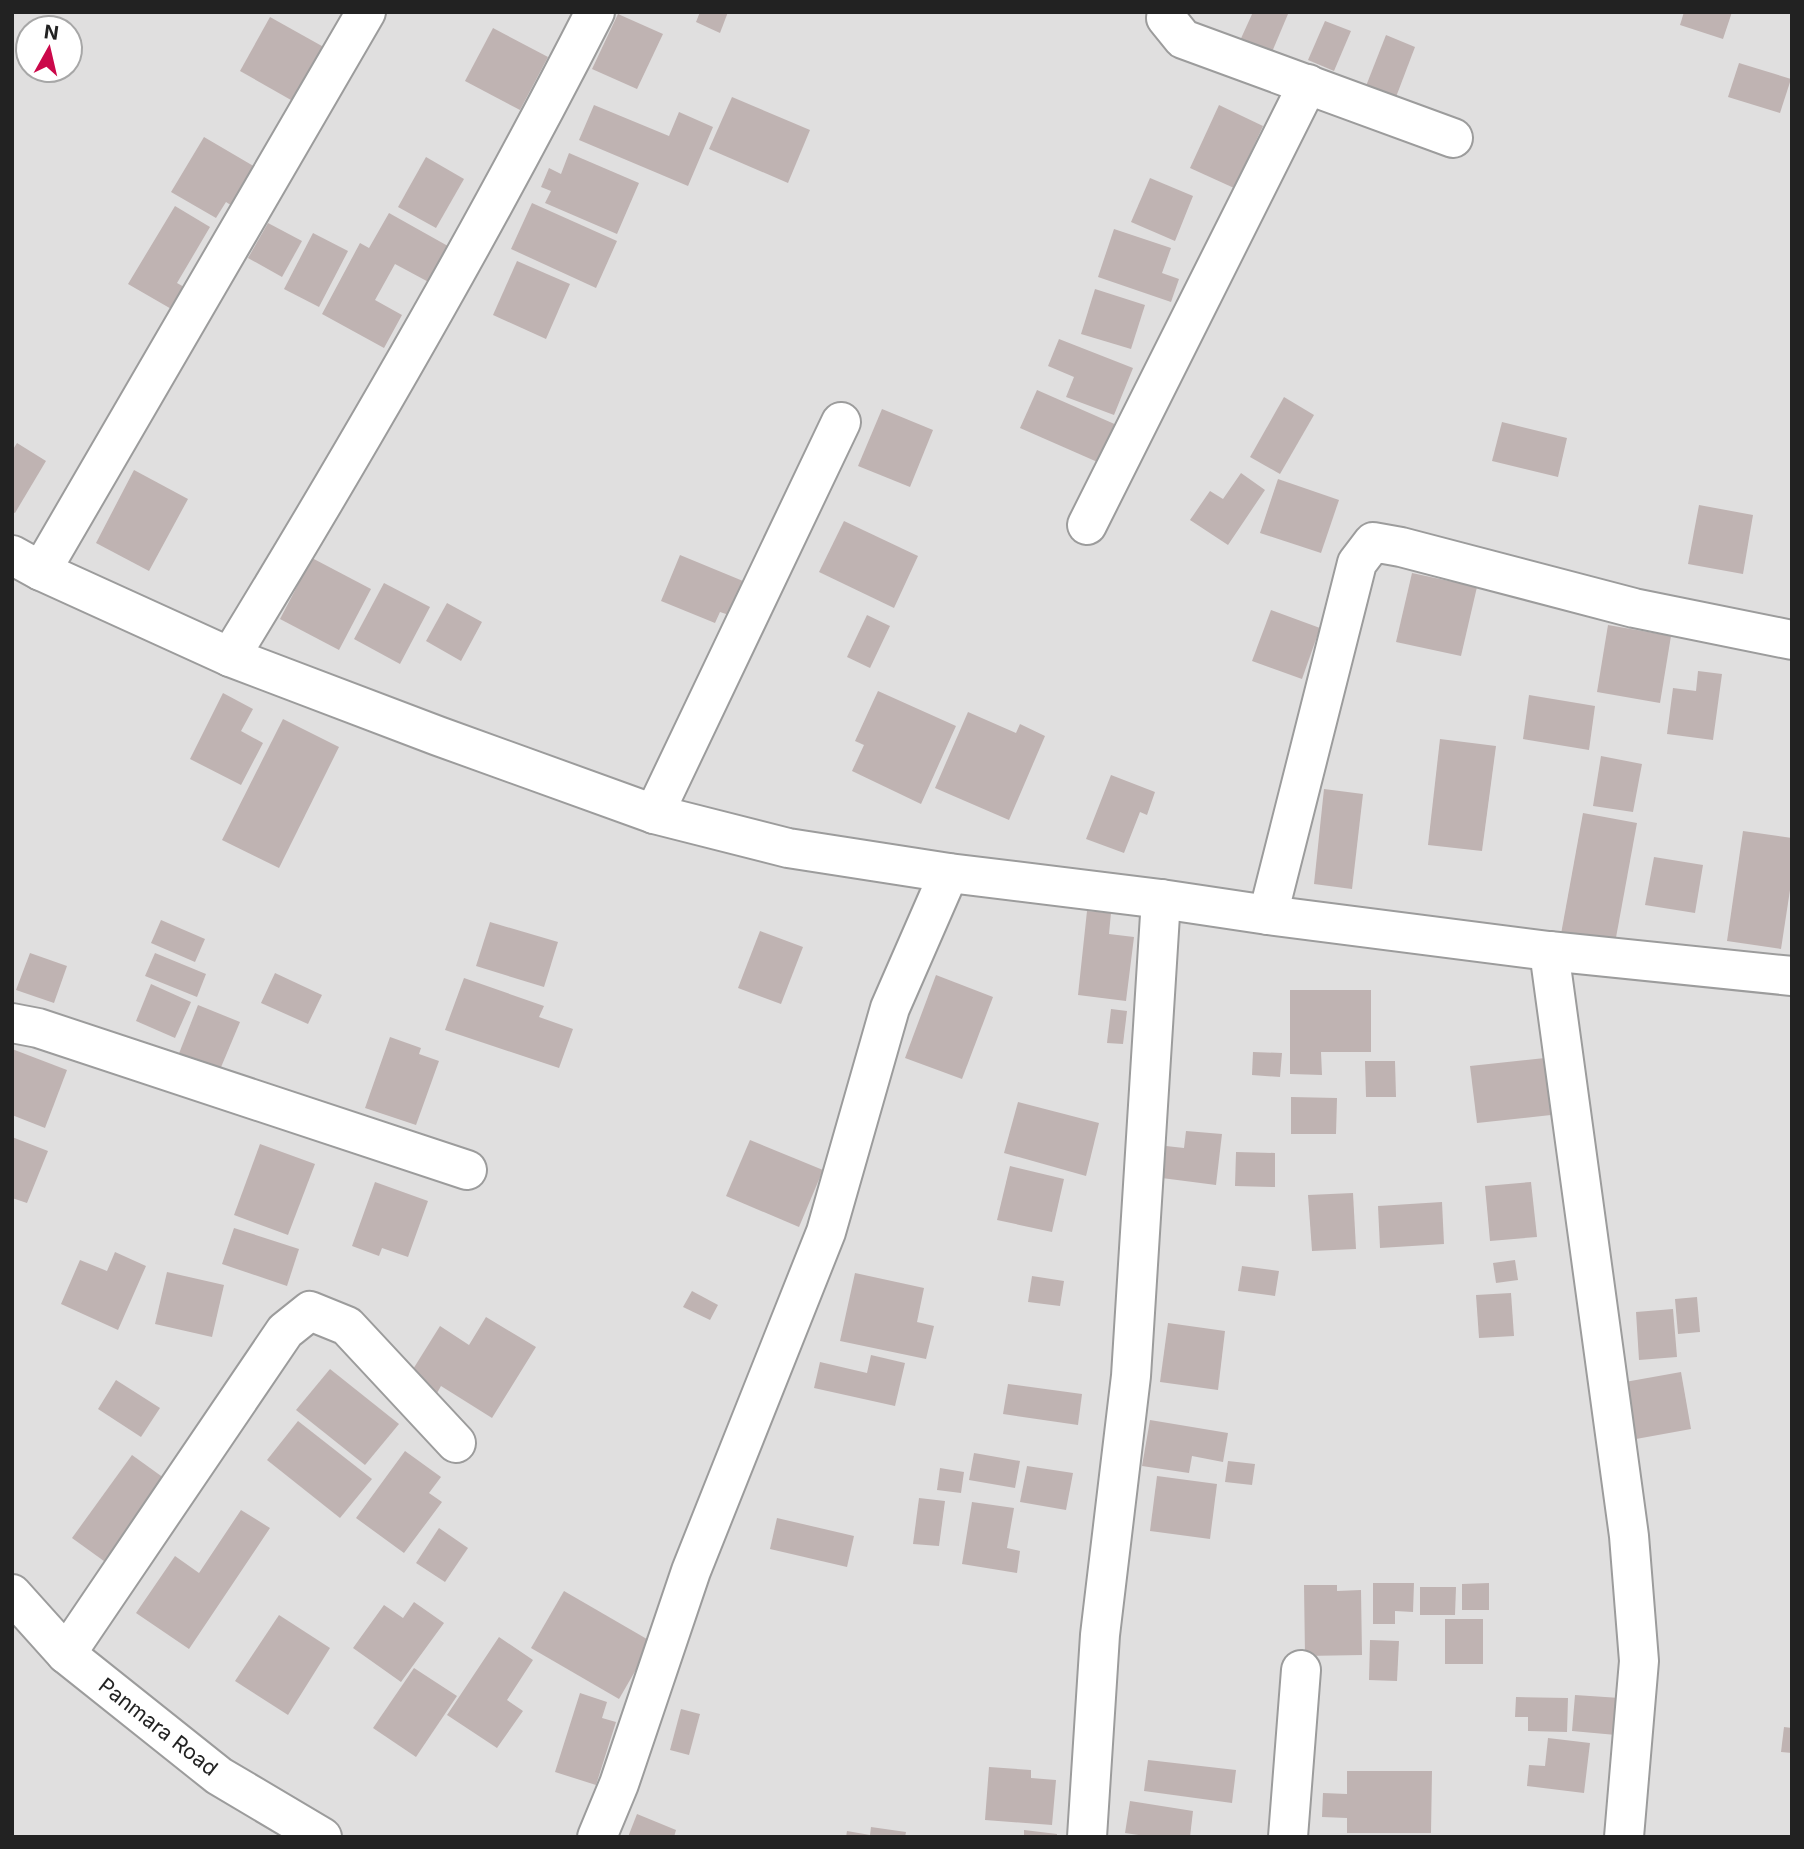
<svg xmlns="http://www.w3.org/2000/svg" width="1804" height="1849" font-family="Inter,sans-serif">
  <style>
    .residential { fill: #e0dfdf; fill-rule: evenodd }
    .building { fill: #bfb3b2 }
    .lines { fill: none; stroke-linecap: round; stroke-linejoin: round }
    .minor-casing { stroke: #9c9c9c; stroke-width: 42 }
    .minor { stroke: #fff; stroke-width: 38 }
    .labels { text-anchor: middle; stroke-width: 7; stroke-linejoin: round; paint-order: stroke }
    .street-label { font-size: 21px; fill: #222; stroke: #fff }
  </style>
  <rect width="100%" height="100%" fill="#f2ece9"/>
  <!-- residential -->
  <path class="residential" d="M12,12H1792V1837H12ZM28,28H70V70H28Z"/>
  <!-- building -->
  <g class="building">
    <path d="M700,12H728L720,33L696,22Z"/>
    <path d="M1253,12L1288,14L1269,59L1238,45Z"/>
    <path d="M1684,12H1732L1723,39L1680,25Z"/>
    <path d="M618,14L663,34L637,89L592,69Z"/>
    <path d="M270,17L329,50L298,104L240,71Z"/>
    <path d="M1325,21L1351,31L1334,71L1308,60Z"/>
    <path d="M493,28L548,57L520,110L465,81Z"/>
    <path d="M1386,35L1415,47L1396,97L1366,86Z"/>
    <path d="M1739,63L1791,79L1780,113L1728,97Z"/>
    <path d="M732,97L810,130L788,183L709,149Z"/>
    <path d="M594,105L669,136L679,112L713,127L688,186L579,140Z"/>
    <path d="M1219,105L1263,126L1234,188L1190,168Z"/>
    <path d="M204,137L267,174L243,213L226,202L216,218L171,192Z"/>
    <path d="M569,153L639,183L617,234L545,203L551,191L541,187L549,168L561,174Z"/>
    <path d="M426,157L464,179L436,228L398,207Z"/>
    <path d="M1150,178L1193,196L1175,241L1131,222Z"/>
    <path d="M532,203L617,241L596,288L511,249Z"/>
    <path d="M175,206L210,227L177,283L193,292L180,314L128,284Z"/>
    <path d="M389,213L455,250L436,286L395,264L375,300L402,315L384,348L322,314L360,243L369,248Z"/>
    <path d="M268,223L302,241L282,277L248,258Z"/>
    <path d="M1114,229L1171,248L1162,273L1179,279L1171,302L1098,277Z"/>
    <path d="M313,233L348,251L319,307L284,289Z"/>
    <path d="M517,261L570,284L546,339L493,315Z"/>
    <path d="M1095,289L1145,305L1131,349L1081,334Z"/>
    <path d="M1059,339L1133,368L1114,415L1066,397L1074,377L1048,366Z"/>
    <path d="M1037,390L1119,426L1102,464L1020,428Z"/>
    <path d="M1284,397L1314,415L1280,474L1250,457Z"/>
    <path d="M882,409L933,430L910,487L858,466Z"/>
    <path d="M1502,422L1567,438L1558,477L1492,461Z"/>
    <path d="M17,443L46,461L15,513L12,512V451Z"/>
    <path d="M134,470L188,499L149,571L96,543Z"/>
    <path d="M1241,473L1265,490L1228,545L1190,520L1210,491L1223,499Z"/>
    <path d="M1278,479L1339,500L1321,553L1260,533Z"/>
    <path d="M1699,505L1753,515L1743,574L1688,564Z"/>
    <path d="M844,521L918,556L894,608L819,572Z"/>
    <path d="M680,555L743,581L729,615L720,612L715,623L661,601Z"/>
    <path d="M312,558L371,589L339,650L280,619Z"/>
    <path d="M1412,573L1477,587L1461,656L1396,642Z"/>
    <path d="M384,583L430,607L400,664L354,639Z"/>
    <path d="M447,603L482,622L461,661L426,641Z"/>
    <path d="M1271,610L1320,628L1302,679L1252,661Z"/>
    <path d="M867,615L890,626L870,668L847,657Z"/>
    <path d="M1608,625L1671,636L1660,703L1597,692Z"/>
    <path d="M1698,671L1722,674L1713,740L1667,734L1673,688L1696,691Z"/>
    <path d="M878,691L956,726L921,804L852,771L864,745L855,741Z"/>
    <path d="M223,693L253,709L241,731L263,743L241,785L190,759Z"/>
    <path d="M1529,695L1595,706L1589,750L1523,739Z"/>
    <path d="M968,712L1016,733L1020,724L1045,736L1009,820L935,788Z"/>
    <path d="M283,719L339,747L279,868L222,840Z"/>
    <path d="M1440,739L1496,746L1482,851L1428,845Z"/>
    <path d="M1601,756L1642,764L1633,812L1593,806Z"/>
    <path d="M1111,775L1155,792L1147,815L1140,812L1124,853L1086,839Z"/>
    <path d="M1324,789L1363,794L1352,889L1314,884Z"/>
    <path d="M1583,813L1637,823L1615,943L1561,934Z"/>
    <path d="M1743,831L1792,838V877L1781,949L1727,941Z"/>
    <path d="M1654,857L1703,865L1695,913L1645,905Z"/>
    <path d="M1087,911L1111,913L1109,934L1134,937L1126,1001L1078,995Z"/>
    <path d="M161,920L205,939L195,962L151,943Z"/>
    <path d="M490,922L558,942L544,987L476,966Z"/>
    <path d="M760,931L803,947L781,1004L738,988Z"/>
    <path d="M30,953L67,966L54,1003L16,990Z"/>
    <path d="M155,953L206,974L197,997L145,976Z"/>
    <path d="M275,973L322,995L308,1024L261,1003Z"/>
    <path d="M936,975L993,997L962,1079L905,1058Z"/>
    <path d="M464,978L544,1006L539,1017L573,1029L559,1068L445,1030Z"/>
    <path d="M151,984L191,1002L175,1038L136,1021Z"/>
    <path d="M1290,990H1371V1052H1321L1322,1075L1290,1074Z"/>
    <path d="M198,1005L240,1022L219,1072L178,1056Z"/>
    <path d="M1111,1009L1127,1011L1123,1044L1107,1043Z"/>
    <path d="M390,1037L421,1048L419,1054L439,1061L416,1125L365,1108Z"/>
    <path d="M12,1049L67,1070L45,1128L12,1115Z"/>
    <path d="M1253,1052L1282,1053L1280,1077L1252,1075Z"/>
    <path d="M1545,1058L1551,1115L1477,1123L1470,1066Z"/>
    <path d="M1365,1061H1395L1396,1097H1366Z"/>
    <path d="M1291,1097L1337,1098L1336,1134H1291Z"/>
    <path d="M1018,1102L1099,1123L1086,1176L1004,1153Z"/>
    <path d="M1186,1131L1222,1134L1216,1185L1154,1177L1157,1145L1184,1148Z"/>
    <path d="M12,1137L48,1151L27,1203L12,1198Z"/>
    <path d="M750,1140L823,1170L799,1227L726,1196Z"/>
    <path d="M260,1144L315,1164L288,1235L234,1215Z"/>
    <path d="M1236,1152L1275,1153V1187L1235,1186Z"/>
    <path d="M1010,1166L1064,1179L1052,1232L997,1220Z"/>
    <path d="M375,1182L428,1201L408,1257L382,1248L379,1256L352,1246Z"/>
    <path d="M1531,1182L1537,1237L1490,1241L1485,1186Z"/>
    <path d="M1353,1193L1356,1249L1312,1251L1308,1195Z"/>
    <path d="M1442,1202L1444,1244L1380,1248L1378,1206Z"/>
    <path d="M234,1228L299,1249L287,1286L222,1264Z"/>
    <path d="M115,1252L146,1266L118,1330L61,1304L80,1260L107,1271Z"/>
    <path d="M1515,1260L1518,1280L1496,1283L1493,1263Z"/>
    <path d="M1242,1266L1279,1271L1275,1296L1238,1291Z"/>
    <path d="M167,1272L224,1285L212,1337L155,1324Z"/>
    <path d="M855,1273L924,1288L917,1322L934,1326L926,1359L840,1341Z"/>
    <path d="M1032,1276L1064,1281L1060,1306L1028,1302Z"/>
    <path d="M692,1291L718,1305L710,1320L683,1307Z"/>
    <path d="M1511,1293L1514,1336L1479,1338L1476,1295Z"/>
    <path d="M1697,1297L1700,1332L1678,1334L1675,1299Z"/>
    <path d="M1673,1309L1677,1357L1639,1360L1636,1312Z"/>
    <path d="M486,1317L536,1347L492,1418L441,1386L433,1400L405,1382L440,1326L469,1345Z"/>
    <path d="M1168,1323L1225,1331L1218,1390L1160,1382Z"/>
    <path d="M871,1355L905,1363L895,1406L814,1388L820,1362L867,1373Z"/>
    <path d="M330,1369L399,1424L365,1465L296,1410Z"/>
    <path d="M1681,1372L1691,1429L1636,1439L1625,1382Z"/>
    <path d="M116,1380L160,1408L141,1437L98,1409Z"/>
    <path d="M1008,1384L1082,1394L1078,1425L1003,1414Z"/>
    <path d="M1150,1420L1228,1433L1223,1462L1192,1456L1189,1473L1142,1466Z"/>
    <path d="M298,1421L372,1479L340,1518L267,1460Z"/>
    <path d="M405,1451L441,1477L429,1493L442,1502L404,1553L356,1518Z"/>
    <path d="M974,1453L1020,1461L1015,1488L969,1480Z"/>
    <path d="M132,1455L175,1486L115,1569L72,1538Z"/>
    <path d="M1228,1461L1255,1464L1252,1485L1225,1482Z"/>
    <path d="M1027,1466L1073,1473L1066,1510L1020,1502Z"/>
    <path d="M940,1468L964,1472L961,1493L937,1490Z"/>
    <path d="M1157,1476L1217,1484L1210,1539L1150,1531Z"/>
    <path d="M919,1498L945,1501L939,1546L913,1544Z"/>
    <path d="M972,1502L1014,1508L1007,1548L1020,1551L1017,1573L962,1564Z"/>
    <path d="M241,1510L270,1528L189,1649L136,1613L175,1556L199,1573Z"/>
    <path d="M777,1518L854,1536L847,1567L770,1549Z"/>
    <path d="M439,1528L468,1548L445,1582L416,1563Z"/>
    <path d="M1373,1583H1414L1413,1612L1395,1611V1624H1373Z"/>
    <path d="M1489,1583V1610H1462V1584Z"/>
    <path d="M1304,1585H1337V1591L1361,1590L1362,1655L1305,1656Z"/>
    <path d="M1420,1587H1456L1455,1615H1420Z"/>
    <path d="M564,1591L652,1642L619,1699L531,1648Z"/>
    <path d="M414,1602L444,1623L401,1682L353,1648L384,1605L403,1618Z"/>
    <path d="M279,1615L330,1648L288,1715L235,1681Z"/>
    <rect x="1445" y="1619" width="38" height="45"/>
    <path d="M499,1637L533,1660L507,1700L523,1711L497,1748L447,1715Z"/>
    <path d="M1370,1640L1399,1641L1397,1681L1369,1680Z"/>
    <path d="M414,1668L457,1696L416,1757L373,1728Z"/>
    <path d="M580,1693L607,1702L602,1718L616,1722L596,1785L555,1772Z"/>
    <path d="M1575,1695L1620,1698L1616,1735L1572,1731Z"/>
    <path d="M1516,1697L1568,1698L1567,1732L1528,1731V1717H1515Z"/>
    <path d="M681,1709L700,1714L689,1755L670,1750Z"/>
    <path d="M1784,1727L1792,1728V1753L1781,1752Z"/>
    <path d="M1548,1738L1590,1743L1584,1793L1527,1786L1529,1765L1545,1766Z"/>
    <path d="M1148,1760L1236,1770L1232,1803L1144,1791Z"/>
    <path d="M989,1767L1031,1770V1778L1056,1780L1052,1825L985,1820Z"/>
    <path d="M1347,1771H1432L1431,1833H1347V1818L1322,1817L1323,1793L1347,1794Z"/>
    <path d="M1130,1801L1193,1811L1190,1837H1152L1125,1833Z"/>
    <path d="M637,1814L676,1830L674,1837H628Z"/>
    <path d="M871,1827L906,1832L905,1837H846L847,1831L870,1835Z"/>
    <path d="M1024,1830L1057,1834V1837H1024Z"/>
  </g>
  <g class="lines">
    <!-- minor casing -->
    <g class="minor-casing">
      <g id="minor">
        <path d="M1167,12L1166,18L1183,39L1453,138"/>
        <path d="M1087,525L1308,84"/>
        <path d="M12,555L41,571L230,657L438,736L654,814L788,848L949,873L1161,899L1268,915L1549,951L1792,976"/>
        <path d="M41,571L366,12"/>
        <path d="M230,657C359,446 483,232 595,12"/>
        <path d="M654,814L841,422"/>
        <path d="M1268,915L1357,563L1373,542L1401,547L1634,608L1792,640"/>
        <path d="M1549,951L1629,1536L1639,1661L1624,1837"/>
        <path d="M12,1023L38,1028L467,1170"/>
        <path d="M12,1594L66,1654L219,1776L322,1837"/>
        <path d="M66,1654L285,1331L310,1311L347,1326L456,1443"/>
        <path d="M597,1837L619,1784L691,1571L826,1232L890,1008L949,873"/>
        <path d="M1087,1837L1100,1635L1131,1376L1161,899"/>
        <path d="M1288,1837L1301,1670"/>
      </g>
    </g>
    <!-- minor -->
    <use href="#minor" class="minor"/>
  </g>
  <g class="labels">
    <!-- street labels -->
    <g class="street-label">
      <text transform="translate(158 1727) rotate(38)" y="7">Panmara Road</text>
    </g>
  </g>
  <!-- border -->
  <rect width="1804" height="1849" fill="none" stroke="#222222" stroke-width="28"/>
  <!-- north arrow -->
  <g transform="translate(49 49) rotate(8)"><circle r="33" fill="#ffffff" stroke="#a7a7a7" stroke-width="2"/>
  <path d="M0-5L12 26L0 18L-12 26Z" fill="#cb084a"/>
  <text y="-10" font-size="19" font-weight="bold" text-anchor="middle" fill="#222222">N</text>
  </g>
</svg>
